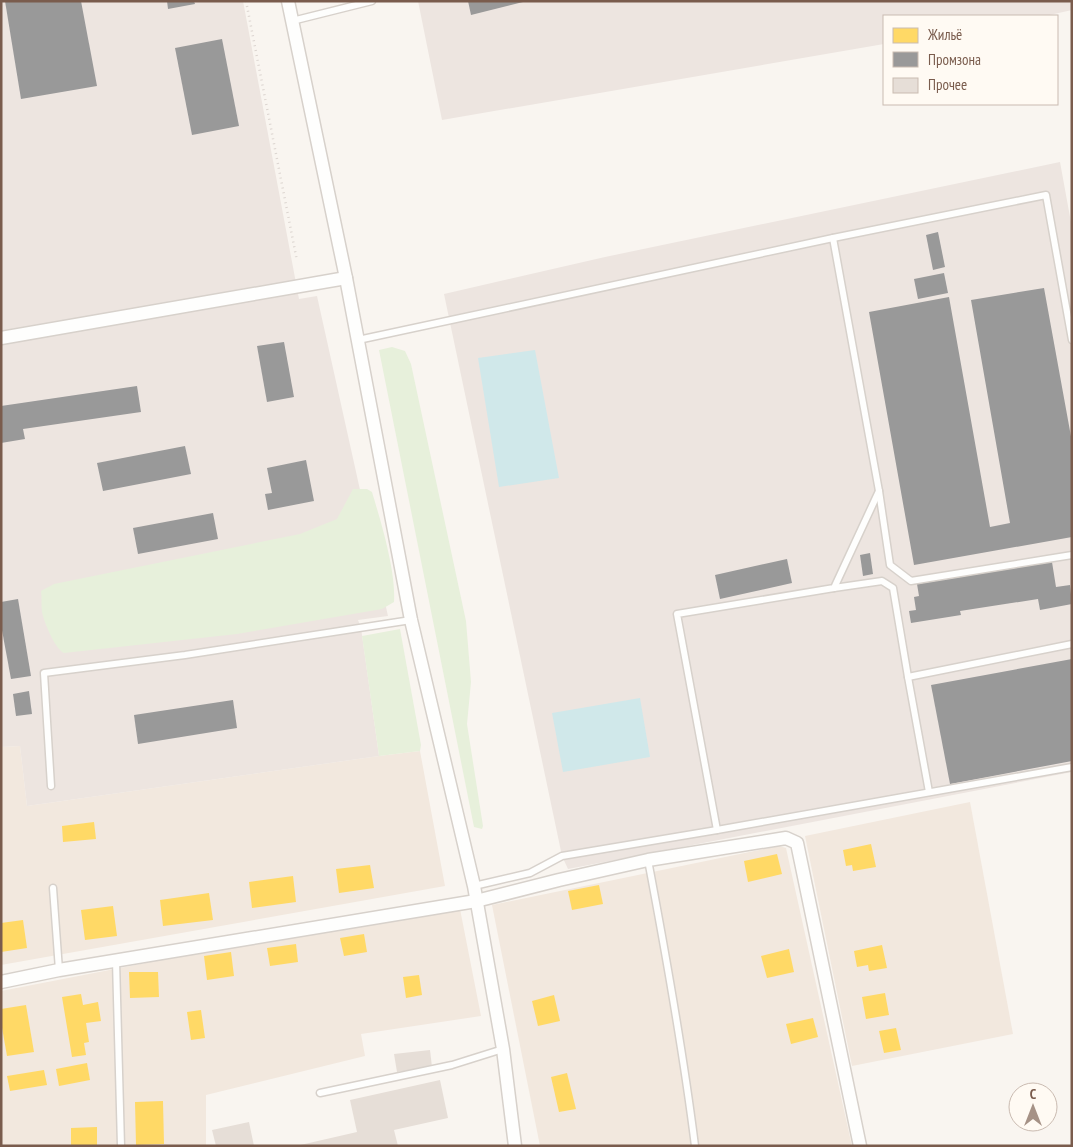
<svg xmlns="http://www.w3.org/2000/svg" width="1073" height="1147" font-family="'PT Sans Narrow',sans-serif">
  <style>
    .residential { fill: #f2e8de }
    .industrial { fill: #ede5e0 }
    .green { fill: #e7f0db }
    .water { fill: #d0e8ea }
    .homes { fill: #ffd966 }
    .industry { fill: #999 }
    .building { fill: #e6ded7 }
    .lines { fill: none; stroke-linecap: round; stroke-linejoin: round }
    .service-casing { stroke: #d7d1cb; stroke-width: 9 }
    .minor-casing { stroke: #d7d1cb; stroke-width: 15 }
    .path { stroke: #dcd5d0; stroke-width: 2.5; stroke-dasharray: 1 4; stroke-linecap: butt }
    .service { stroke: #fefefd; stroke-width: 6 }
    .minor { stroke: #fefefd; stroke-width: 12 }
  </style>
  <rect width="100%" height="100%" fill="#f9f5f0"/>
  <!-- residential -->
  <g class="residential">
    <path d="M20,746L27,806L379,756L420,751L445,886L1,965V747Z"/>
    <path d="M970,802L1013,1034L852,1066L805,836Z"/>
    <path d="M779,846L786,848L852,1146H540L492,905Z"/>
    <path d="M460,909L481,1016L361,1034L365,1056L206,1095V1146H1V991L187,955Z"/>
  </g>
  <!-- industrial -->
  <g class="industrial">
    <path d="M1,1H243L299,299L317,296L388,616L358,620L361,628L379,756L27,806L20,746L1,747Z"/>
    <path d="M418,1H1072V10L1045,16H884V44L442,120Z"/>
    <path d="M1060,162L1072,228V772L568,869L562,856L444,294L605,257Z"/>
  </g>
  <!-- green -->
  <g class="green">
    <path d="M392,347L405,351L411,364L466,621L471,682L467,724L483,826L482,829L474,827L379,350Z"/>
    <path d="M353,489H367L372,492C381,522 396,571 394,602L382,609L237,634L64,653C55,649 44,622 42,612C41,605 42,598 41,591L54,584L300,534L337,519Z"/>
    <path d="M400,629L421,745L420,751L379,756L362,636Z"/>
  </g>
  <!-- water -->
  <g class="water">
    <path d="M535,350L559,478L499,487L478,358Z"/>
    <path d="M640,698L650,757L563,772L552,713Z"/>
  </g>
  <!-- homes -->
  <g class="homes">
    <path d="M94,822L96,839L63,842L62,826Z"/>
    <path d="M871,844L876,867L853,871L852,865L846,866L843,850Z"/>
    <path d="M777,854L782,874L748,882L744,861Z"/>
    <path d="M370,865L374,888L339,893L336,869Z"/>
    <path d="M293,876L296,902L252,908L249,882Z"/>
    <path d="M599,885L603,904L572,910L568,891Z"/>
    <path d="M209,893L213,920L163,926L160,900Z"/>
    <path d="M113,906L117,936L85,940L81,910Z"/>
    <path d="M23,920L27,948L1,952V923Z"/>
    <path d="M364,934L367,952L344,956L340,938Z"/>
    <path d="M296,944L298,962L270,966L267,948Z"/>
    <path d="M882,945L887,968L869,971L868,965L857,967L854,951Z"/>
    <path d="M789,949L794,972L767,978L761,956Z"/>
    <path d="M231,952L234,976L207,980L204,956Z"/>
    <path d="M129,972H158L159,997L130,998Z"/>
    <path d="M419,975L422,995L406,998L403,977Z"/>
    <path d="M885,993L889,1015L866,1019L862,997Z"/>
    <path d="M81,994L83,1005L98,1002L101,1021L86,1023L89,1042L84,1043L86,1055L72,1057L62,997Z"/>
    <path d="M554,995L560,1021L538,1026L532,1001Z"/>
    <path d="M26,1005L34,1052L7,1056L1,1022V1009Z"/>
    <path d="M201,1010L205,1038L191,1040L187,1012Z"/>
    <path d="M813,1018L818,1037L791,1044L786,1024Z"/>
    <path d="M896,1028L901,1050L884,1053L879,1031Z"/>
    <path d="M87,1063L90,1080L59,1086L56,1069Z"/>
    <path d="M44,1070L47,1085L10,1091L7,1076Z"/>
    <path d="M567,1073L576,1109L559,1112L551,1077Z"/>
    <path d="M163,1101L164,1144L136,1145L135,1102Z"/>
    <path d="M97,1127V1146H71V1128Z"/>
  </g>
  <!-- industry -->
  <g class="industry">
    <path d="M5,1H81L97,86L21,99Z"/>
    <path d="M167,1H194L195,4L168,9Z"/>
    <path d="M468,1H522L523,2L471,15Z"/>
    <path d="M222,39L239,126L192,135L175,48Z"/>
    <path d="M938,232L945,267L933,270L926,235Z"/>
    <path d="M944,273L948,293L918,299L914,279Z"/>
    <path d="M1044,288L1072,442V537L914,565L869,312L949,297L990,527L1010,523L971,300Z"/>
    <path d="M284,342L294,397L267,402L257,346Z"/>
    <path d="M137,386L141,412L23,429L25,439L1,443V406Z"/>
    <path d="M185,446L191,474L103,491L97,463Z"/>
    <path d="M306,460L314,501L268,510L265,494L272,493L267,468Z"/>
    <path d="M213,513L218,539L138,554L133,528Z"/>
    <path d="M870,553L873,574L863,576L860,555Z"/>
    <path d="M787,559L792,583L720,599L715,575Z"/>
    <path d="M1052,562L1056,587L1070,585L1072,604L1040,610L1038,599L960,611L961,615L911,623L909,611L916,610L914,597L919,596L917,584Z"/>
    <path d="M18,599L31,676L11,679L1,625V602Z"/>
    <path d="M1072,659V761L950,784L931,685Z"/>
    <path d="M29,691L32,714L16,716L13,694Z"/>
    <path d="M233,700L237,728L138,744L134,715Z"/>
  </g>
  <!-- building -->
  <g class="building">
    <path d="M430,1050L432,1067L397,1072L394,1054Z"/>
    <path d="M440,1080L448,1118L394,1130L398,1146H296L357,1132L350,1100Z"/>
    <path d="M249,1122L254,1146H216L212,1130Z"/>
  </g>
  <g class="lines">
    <!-- service casing -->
    <g class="service-casing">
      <g id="service">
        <path d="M292,21L372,1"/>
        <path d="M833,238L879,491L890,565L911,581L1072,555"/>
        <path d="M358,340L833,238L1046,195L1072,340"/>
        <path d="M879,491L834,588L677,614L717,830L1072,767"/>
        <path d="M834,588L882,581L893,588L908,677"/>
        <path d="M51,786L44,673L185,655L411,620"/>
        <path d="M929,792L908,677L1072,644"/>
        <path d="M648,860C666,955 683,1050 695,1146"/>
        <path d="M474,886L530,873L562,856L717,830"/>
        <path d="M53,888L59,970"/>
        <path d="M116,961L121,1146"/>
        <path d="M320,1093L452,1065L503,1049"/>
      </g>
    </g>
    <!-- minor casing -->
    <g class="minor-casing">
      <g id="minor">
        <path d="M288,1L346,278L411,620L474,886L503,1049L515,1146"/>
        <path d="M1,338L346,278"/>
        <path d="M1,982L59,970L476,901L559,880L648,860L786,838L797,843L860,1146"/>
      </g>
    </g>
    <!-- path -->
    <path class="path" d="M246,1L297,261"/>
    <!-- service -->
    <use href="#service" class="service"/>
    <!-- minor -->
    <use href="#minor" class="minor"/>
  </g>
  <!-- border -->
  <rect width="1073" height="1147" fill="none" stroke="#7a5c4d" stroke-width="5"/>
  <!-- legend -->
  <rect x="883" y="15" width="175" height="90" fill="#fffaf3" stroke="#cabbb1"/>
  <rect x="893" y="28" width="25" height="15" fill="#ffd966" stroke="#cabbb1"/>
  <text x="928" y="40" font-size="15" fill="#7a5c4d">Жильё</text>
  <rect x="893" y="52" width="25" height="15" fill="#999999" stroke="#cabbb1"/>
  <text x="928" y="65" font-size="15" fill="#7a5c4d">Промзона</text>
  <rect x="893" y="78" width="25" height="15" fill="#e6ded7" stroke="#cabbb1"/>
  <text x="928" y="90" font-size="15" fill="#7a5c4d">Прочее</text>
  <!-- north arrow -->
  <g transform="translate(1033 1107)"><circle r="24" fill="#fffaf3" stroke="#cabbb1"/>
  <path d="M0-4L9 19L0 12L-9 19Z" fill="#a69286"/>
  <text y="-8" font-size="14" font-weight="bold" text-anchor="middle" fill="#7a5c4d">С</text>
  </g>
</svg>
